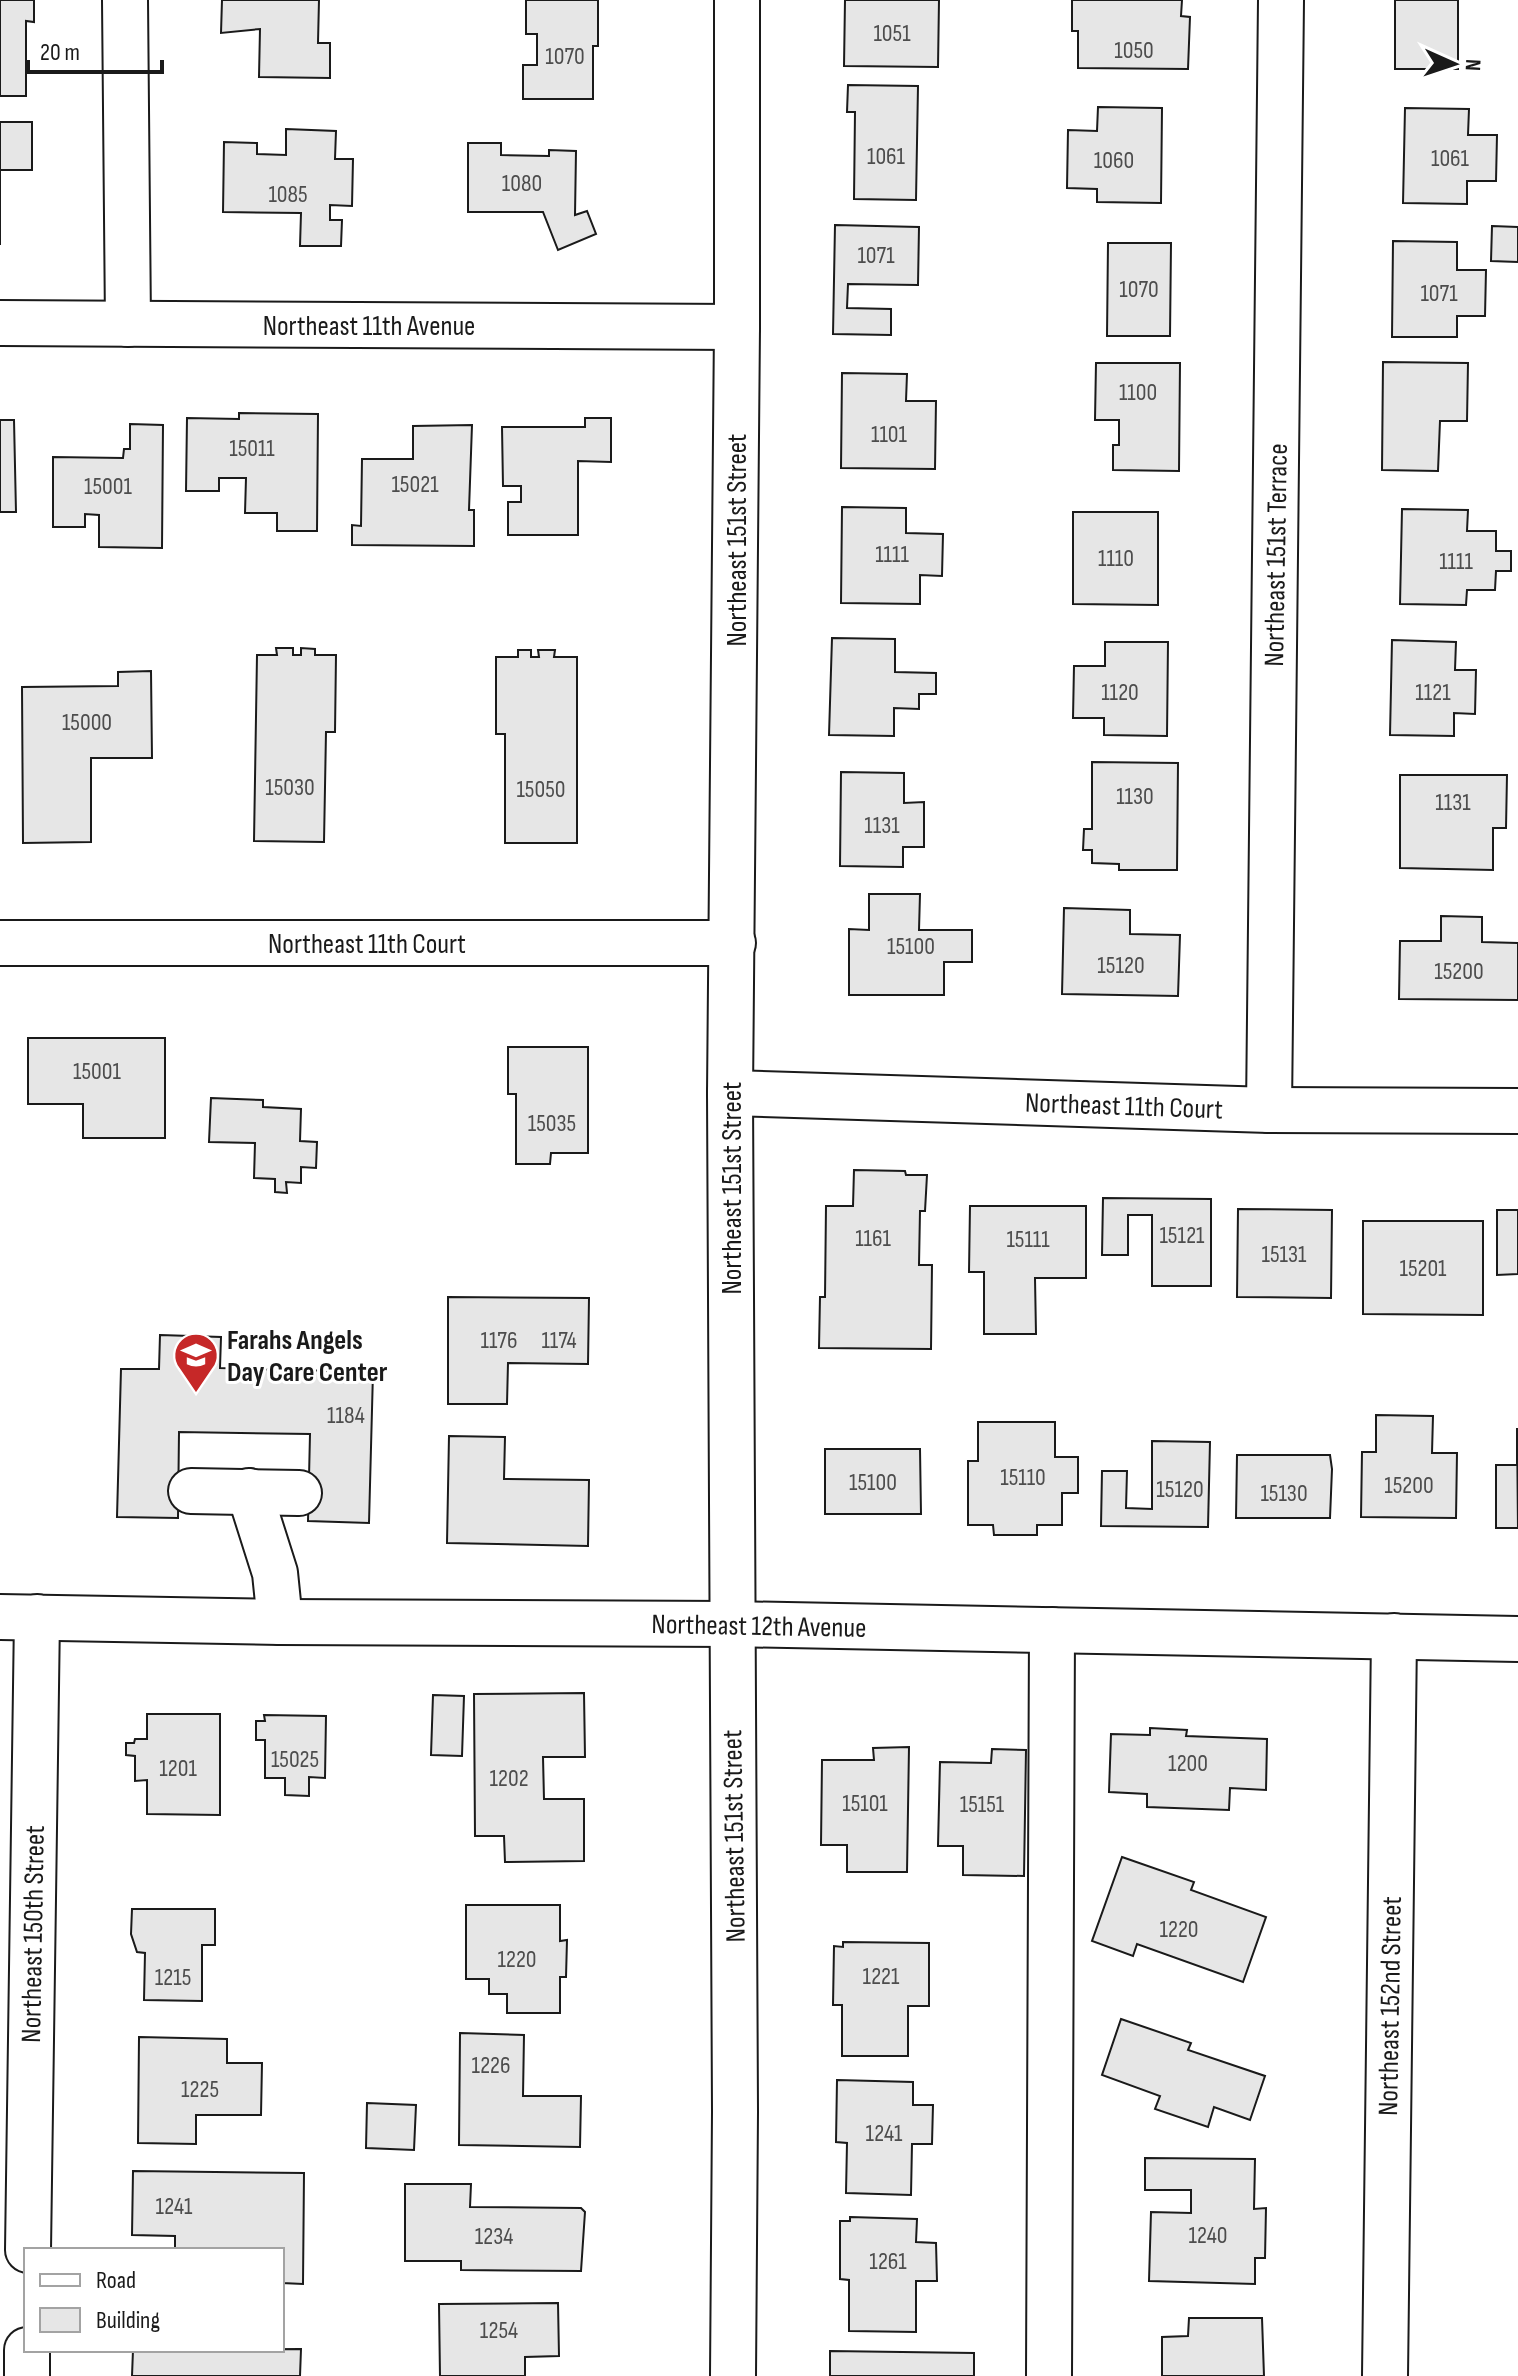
<svg xmlns="http://www.w3.org/2000/svg" width="1518" height="2376" viewBox="0 0 1518 2376" font-family="'Sofia Sans Condensed',sans-serif">
<rect width="100%" height="100%" fill="#fff"/>
<!-- building -->
<g fill="#e6e6e6" stroke="#1a1a1a" stroke-width="2">
<path d="M0 0H34V22L26 21V96H0Z"/>
<path d="M222 0H319L318 43H330V78L259 77 260 29 221 33Z"/>
<path d="M526 0H598V46H593V99H523V65H537V34H526Z"/>
<path d="M845 0H939L938 67 844 66Z"/>
<path d="M1072 0H1182L1181 16 1190 17 1188 69 1078 68V31H1072Z"/>
<rect x="1395" y="0" width="63" height="69"/>
<path d="M848 85 918 86 916 200 854 199 855 112H847Z"/>
<path d="M1098 107 1162 108 1161 203 1097 202V189L1067 188 1068 130 1097 131Z"/>
<path d="M1405 108 1469 109 1468 135H1497L1496 181H1467V204L1403 203Z"/>
<path d="M0 122H32V170H0V245Z"/>
<path d="M286 129 336 131 335 159H353L352 206 330 205V220H342L341 246H300L301 213 223 212 224 142 257 143V154L286 155Z"/>
<path d="M468 143H501V155L549 156V150L576 151 575 215 587 211 596 234 558 250 543 212H468Z"/>
<path d="M835 225 919 227 918 285 848 284 847 308 891 309V335L833 334Z"/>
<path d="M1492 226 1518 227V262L1491 261Z"/>
<path d="M1393 241 1457 242V270H1486L1485 316H1457V337H1392Z"/>
<path d="M1108 243H1171L1170 336H1107Z"/>
<path d="M1383 362 1468 363 1467 421H1440L1438 471 1382 470Z"/>
<path d="M1096 363H1180L1179 471 1113 470V445H1119V420H1095Z"/>
<path d="M842 373 907 374 906 401H936L935 469 841 468Z"/>
<path d="M239 413 318 414 317 531H277V513H245L246 478H219V491H186L187 418 239 419Z"/>
<path d="M585 418H611V462L578 461V535H508V502H521V486H503L502 427H585Z"/>
<path d="M0 420H14L16 512H0Z"/>
<path d="M130 424 163 425 162 548 99 547V515L85 514V527H53V457L123 458 124 449H130Z"/>
<path d="M472 425 469 510H474V546L352 545V525L361 526 362 459H413V426Z"/>
<path d="M842 507 906 508V533L943 534 942 576 920 575V604L841 603Z"/>
<path d="M1402 509 1468 510 1467 531H1496V551H1511V571H1496L1495 590H1467L1466 605 1400 604Z"/>
<path d="M1073 512H1158V605L1073 604Z"/>
<path d="M832 638 895 639V672L936 673V694H919V709L894 708V736L829 735Z"/>
<path d="M1392 640 1456 642 1455 670H1476L1475 714 1454 713V736L1390 735Z"/>
<path d="M1105 642H1168L1167 736 1104 735V718H1073L1074 666H1105Z"/>
<path d="M276 648H293V655H301V648L315 649V655H336L335 732H326L324 842 254 841 257 655H277Z"/>
<path d="M518 650H531V657H539L538 650H555L554 657H577V843H505V734H496V657H518Z"/>
<path d="M151 671 152 758H91V842L23 843 22 687 118 686V672Z"/>
<path d="M1092 762 1178 763 1177 870H1119V864L1092 863V850H1083L1084 829H1092Z"/>
<path d="M841 772 904 773V803L924 802V847H903V867L840 866Z"/>
<path d="M1400 775H1507L1506 828H1493V870L1400 868Z"/>
<path d="M869 894H920L919 930H972V962H944V995H849V929L869 930Z"/>
<path d="M1064 908 1130 910V934L1180 935 1178 996 1062 994Z"/>
<path d="M1441 916 1482 917V942L1518 943V1000L1399 999 1400 941H1441Z"/>
<path d="M28 1038H165V1138H83V1104H28Z"/>
<path d="M508 1047H588V1153H551L550 1164H516V1094H508Z"/>
<path d="M211 1098 263 1100V1107L301 1109 300 1141 317 1142 316 1168 301 1167V1183L286 1182 287 1193 275 1192V1179L254 1178 255 1143 209 1142Z"/>
<path d="M854 1170 905 1171 906 1175H927L925 1211H920L919 1265H932L931 1349 819 1348 820 1297H825L826 1206H853Z"/>
<path d="M1103 1198 1211 1199V1286H1152V1215H1128V1255H1102Z"/>
<path d="M970 1206H1086V1278H1035L1036 1334H984V1272H969Z"/>
<path d="M1238 1209 1332 1210 1331 1298 1237 1297Z"/>
<path d="M1497 1210H1518V1274L1497 1275Z"/>
<path d="M1363 1221H1483V1315L1363 1314Z"/>
<path d="M448 1297 589 1298 588 1364 508 1363 507 1404H448Z"/>
<path d="M160 1335 221 1337 220 1368 373 1372 369 1523 308 1521 310 1434 179 1432 178 1518 117 1517 121 1369H159Z"/>
<path d="M1376 1415 1433 1416 1432 1453H1457L1456 1518 1361 1517 1362 1452H1376Z"/>
<path d="M978 1422H1055V1457H1078V1493H1062V1525H1037V1535H994L993 1525H968V1461H978Z"/>
<path d="M1517 1428 1518 1528H1496V1465H1517Z"/>
<path d="M449 1436 505 1437 504 1479 589 1480 588 1546 447 1543Z"/>
<path d="M1152 1441 1210 1442 1208 1527 1101 1526 1102 1471H1127L1126 1508 1152 1509Z"/>
<path d="M825 1449H920L921 1514H825Z"/>
<path d="M1237 1455H1330L1332 1469 1330 1518H1236Z"/>
<path d="M584 1693 585 1757H543L544 1799H584V1861L505 1862 504 1836H475L474 1694Z"/>
<path d="M433 1695 464 1696 462 1756 431 1755Z"/>
<path d="M147 1714H220V1815L147 1814V1780L135 1781V1756L126 1755V1743H134L135 1739H147Z"/>
<path d="M264 1715 326 1716 325 1778 309 1777V1796L285 1795V1778H265V1740H256V1721H265Z"/>
<path d="M1150 1728 1187 1730 1186 1736 1267 1739 1266 1790 1230 1788 1229 1810 1147 1807V1794L1109 1792 1111 1734 1150 1735Z"/>
<path d="M909 1747 907 1872H847V1845H821L822 1760H874L873 1748Z"/>
<path d="M992 1749 1026 1750 1024 1876 963 1875V1846H938L940 1762 991 1763Z"/>
<path d="M1122 1857 1194 1882 1191 1890 1266 1917 1243 1982 1137 1944 1133 1956 1092 1941Z"/>
<path d="M466 1905H560V1941L567 1940 566 1977H560V2013H507V1994H489V1979H466Z"/>
<path d="M132 1909H215V1945H202V2001L144 2000 145 1953 137 1952 131 1934Z"/>
<path d="M843 1942 929 1943V2006H908V2056H842V2005H833L834 1946 843 1947Z"/>
<path d="M1121 2019 1191 2043 1188 2050 1265 2076 1250 2120 1214 2107 1208 2127 1155 2109 1160 2096 1102 2075Z"/>
<path d="M460 2033 524 2035 523 2096H581L580 2147 459 2145Z"/>
<path d="M139 2037 227 2039V2063H262L261 2115H196V2144L138 2143Z"/>
<path d="M837 2080 913 2082V2105H933L932 2144H912L911 2195 846 2193 847 2143 836 2142Z"/>
<path d="M367 2103 416 2105 414 2150 366 2148Z"/>
<path d="M1145 2158 1255 2159 1254 2209 1266 2208 1265 2258H1255V2284L1149 2281 1151 2212 1191 2213V2190H1145Z"/>
<path d="M133 2171 304 2173 303 2284 282 2283V2250H175V2236L132 2235Z"/>
<path d="M405 2184H471L470 2207 581 2208 585 2212 581 2271 461 2270V2261H405Z"/>
<path d="M850 2217 917 2219 916 2242 936 2243 937 2281H916V2332L849 2331V2280L840 2279V2221H850Z"/>
<path d="M558 2303 559 2356 525 2357V2376H440L439 2304Z"/>
<path d="M1189 2318H1262L1264 2376H1162V2337L1188 2336Z"/>
<path d="M301 2349 300 2376H132L133 2350Z"/>
<path d="M830 2351 974 2353V2376H830Z"/>
</g>
<g fill="none" stroke-linecap="round" stroke-linejoin="round">
<!-- minor casing -->
<g stroke="#1a1a1a" stroke-width="48">
<g id="minor">
<path d="M125 0 128 324"/>
<path d="M0 323 737 327"/>
<path d="M0 943H733"/>
<path d="M730 1093 1269 1110 1518 1111"/>
<path d="M1269 1110 1281 0"/>
<path d="M191 1491 299 1493"/>
<path d="M249 1491 275 1573 280 1622"/>
<path d="M0 1617 280 1622 731 1624 1518 1639"/>
<path d="M28 2250 37 1617"/>
<path d="M27 2376V2350"/>
<path d="M733 2376 735 2112 730 1093 737 327V0"/>
<path d="M1049 2376 1052 1630"/>
<path d="M1385 2376 1394 1636"/>
</g>
</g>
<!-- minor -->
<use href="#minor" stroke="#fff" stroke-width="44"/>
</g>
<!-- icons -->
<defs>
<g id="school-pin" transform="scale(2.3)"><path d="M0 17L-7.5 6A9.5 9.5 0 1 1 7.5 6Z" fill="#c62828" stroke="#fff"/><path d="M0-5L7-2L0 1L-7-2ZM-4 1L0 2.5L4 1V4Q0 6-4 4Z" fill="#fff"/></g>
</defs>
<g fill-rule="evenodd">
<use href="#school-pin" x="196" y="1355"/>
</g>
<g text-anchor="middle" stroke-width="6" stroke-linejoin="round" paint-order="stroke">
<!-- number labels -->
<g font-size="24" fill="#4d4d4d">
<text x="892" y="41">1051</text>
<text x="1134" y="58">1050</text>
<text x="565" y="64">1070</text>
<text x="886" y="164">1061</text>
<text x="1450" y="166">1061</text>
<text x="1114" y="168">1060</text>
<text x="522" y="191">1080</text>
<text x="288" y="202">1085</text>
<text x="876" y="263">1071</text>
<text x="1139" y="297">1070</text>
<text x="1439" y="301">1071</text>
<text x="1138" y="400">1100</text>
<text x="889" y="442">1101</text>
<text x="252" y="456">15011</text>
<text x="415" y="492">15021</text>
<text x="108" y="494">15001</text>
<text x="892" y="562">1111</text>
<text x="1116" y="566">1110</text>
<text x="1456" y="569">1111</text>
<text x="1120" y="700">1120</text>
<text x="1433" y="700">1121</text>
<text x="87" y="730">15000</text>
<text x="290" y="795">15030</text>
<text x="541" y="797">15050</text>
<text x="1135" y="804">1130</text>
<text x="1453" y="810">1131</text>
<text x="882" y="833">1131</text>
<text x="911" y="954">15100</text>
<text x="1121" y="973">15120</text>
<text x="1459" y="979">15200</text>
<text x="97" y="1079">15001</text>
<text x="552" y="1131">15035</text>
<text x="1182" y="1243">15121</text>
<text x="873" y="1246">1161</text>
<text x="1028" y="1247">15111</text>
<text x="1284" y="1262">15131</text>
<text x="1423" y="1276">15201</text>
<text x="499" y="1348">1176</text>
<text x="559" y="1348">1174</text>
<text x="346" y="1423">1184</text>
<text x="1023" y="1485">15110</text>
<text x="873" y="1490">15100</text>
<text x="1409" y="1493">15200</text>
<text x="1180" y="1497">15120</text>
<text x="1284" y="1501">15130</text>
<text x="295" y="1767">15025</text>
<text x="1188" y="1771">1200</text>
<text x="178" y="1776">1201</text>
<text x="509" y="1786">1202</text>
<text x="865" y="1811">15101</text>
<text x="982" y="1812">15151</text>
<text x="1179" y="1937">1220</text>
<text x="517" y="1967">1220</text>
<text x="881" y="1984">1221</text>
<text x="173" y="1985">1215</text>
<text x="491" y="2073">1226</text>
<text x="200" y="2097">1225</text>
<text x="884" y="2141">1241</text>
<text x="174" y="2214">1241</text>
<text x="1208" y="2243">1240</text>
<text x="494" y="2244">1234</text>
<text x="888" y="2269">1261</text>
<text x="499" y="2338">1254</text>
</g>
<!-- street labels -->
<g font-size="28" fill="#1a1a1a" stroke="#fff">
<text x="369" y="335">Northeast 11th Avenue</text>
<text transform="translate(736 540) rotate(-90)" y="10">Northeast 151st Street</text>
<text transform="translate(1275 555) rotate(-89)" y="10">Northeast 151st Terrace</text>
<text x="367" y="953">Northeast 11th Court</text>
<text transform="translate(1124 1105) rotate(2)" y="10">Northeast 11th Court</text>
<text transform="translate(731 1188) rotate(-90)" y="10">Northeast 151st Street</text>
<text transform="translate(759 1625) rotate(1)" y="10">Northeast 12th Avenue</text>
<text transform="translate(733 1836) rotate(-91)" y="10">Northeast 151st Street</text>
<text transform="translate(32 1934) rotate(-89)" y="10">Northeast 150th Street</text>
<text transform="translate(1389 2006) rotate(-89)" y="10">Northeast 152nd Street</text>
</g>
<!-- poi labels -->
<g font-size="28" font-weight="bold" fill="#1a1a1a" stroke="#fff" text-anchor="start">
<text x="227" y="1349">Farahs Angels<tspan x="227" dy="32">Day Care Center</tspan></text>
</g>
</g>
<!-- legend -->
<rect x="24" y="2248" width="260" height="104" fill="#ffffff" stroke="#a3a3a3" stroke-width="2"/>
<rect x="40" y="2274" width="40" height="12" fill="#ffffff" stroke="#a3a3a3" stroke-width="2"/>
<text x="96" y="2288" font-size="24" fill="#1a1a1a">Road</text>
<rect x="40" y="2308" width="40" height="24" fill="#e6e6e6" stroke="#a3a3a3" stroke-width="2"/>
<text x="96" y="2328" font-size="24" fill="#1a1a1a">Building</text>
<!-- north arrow -->
<g transform="translate(1454 64) rotate(93)" stroke="#ffffff" stroke-width="6" paint-order="stroke">
<path d="M0-6L14 30L0 20L-14 30Z" fill="#1a1a1a"/>
<text y="-12" font-size="22" font-weight="bold" text-anchor="middle" fill="#1a1a1a">N</text>
</g>
<!-- scale -->
<path d="M28 60v12h134v-12" fill="none" stroke="#1a1a1a" stroke-width="4"/>
<text x="40" y="60" font-size="24" fill="#1a1a1a" stroke="#ffffff" stroke-width="6" paint-order="stroke">20 m</text>
</svg>
